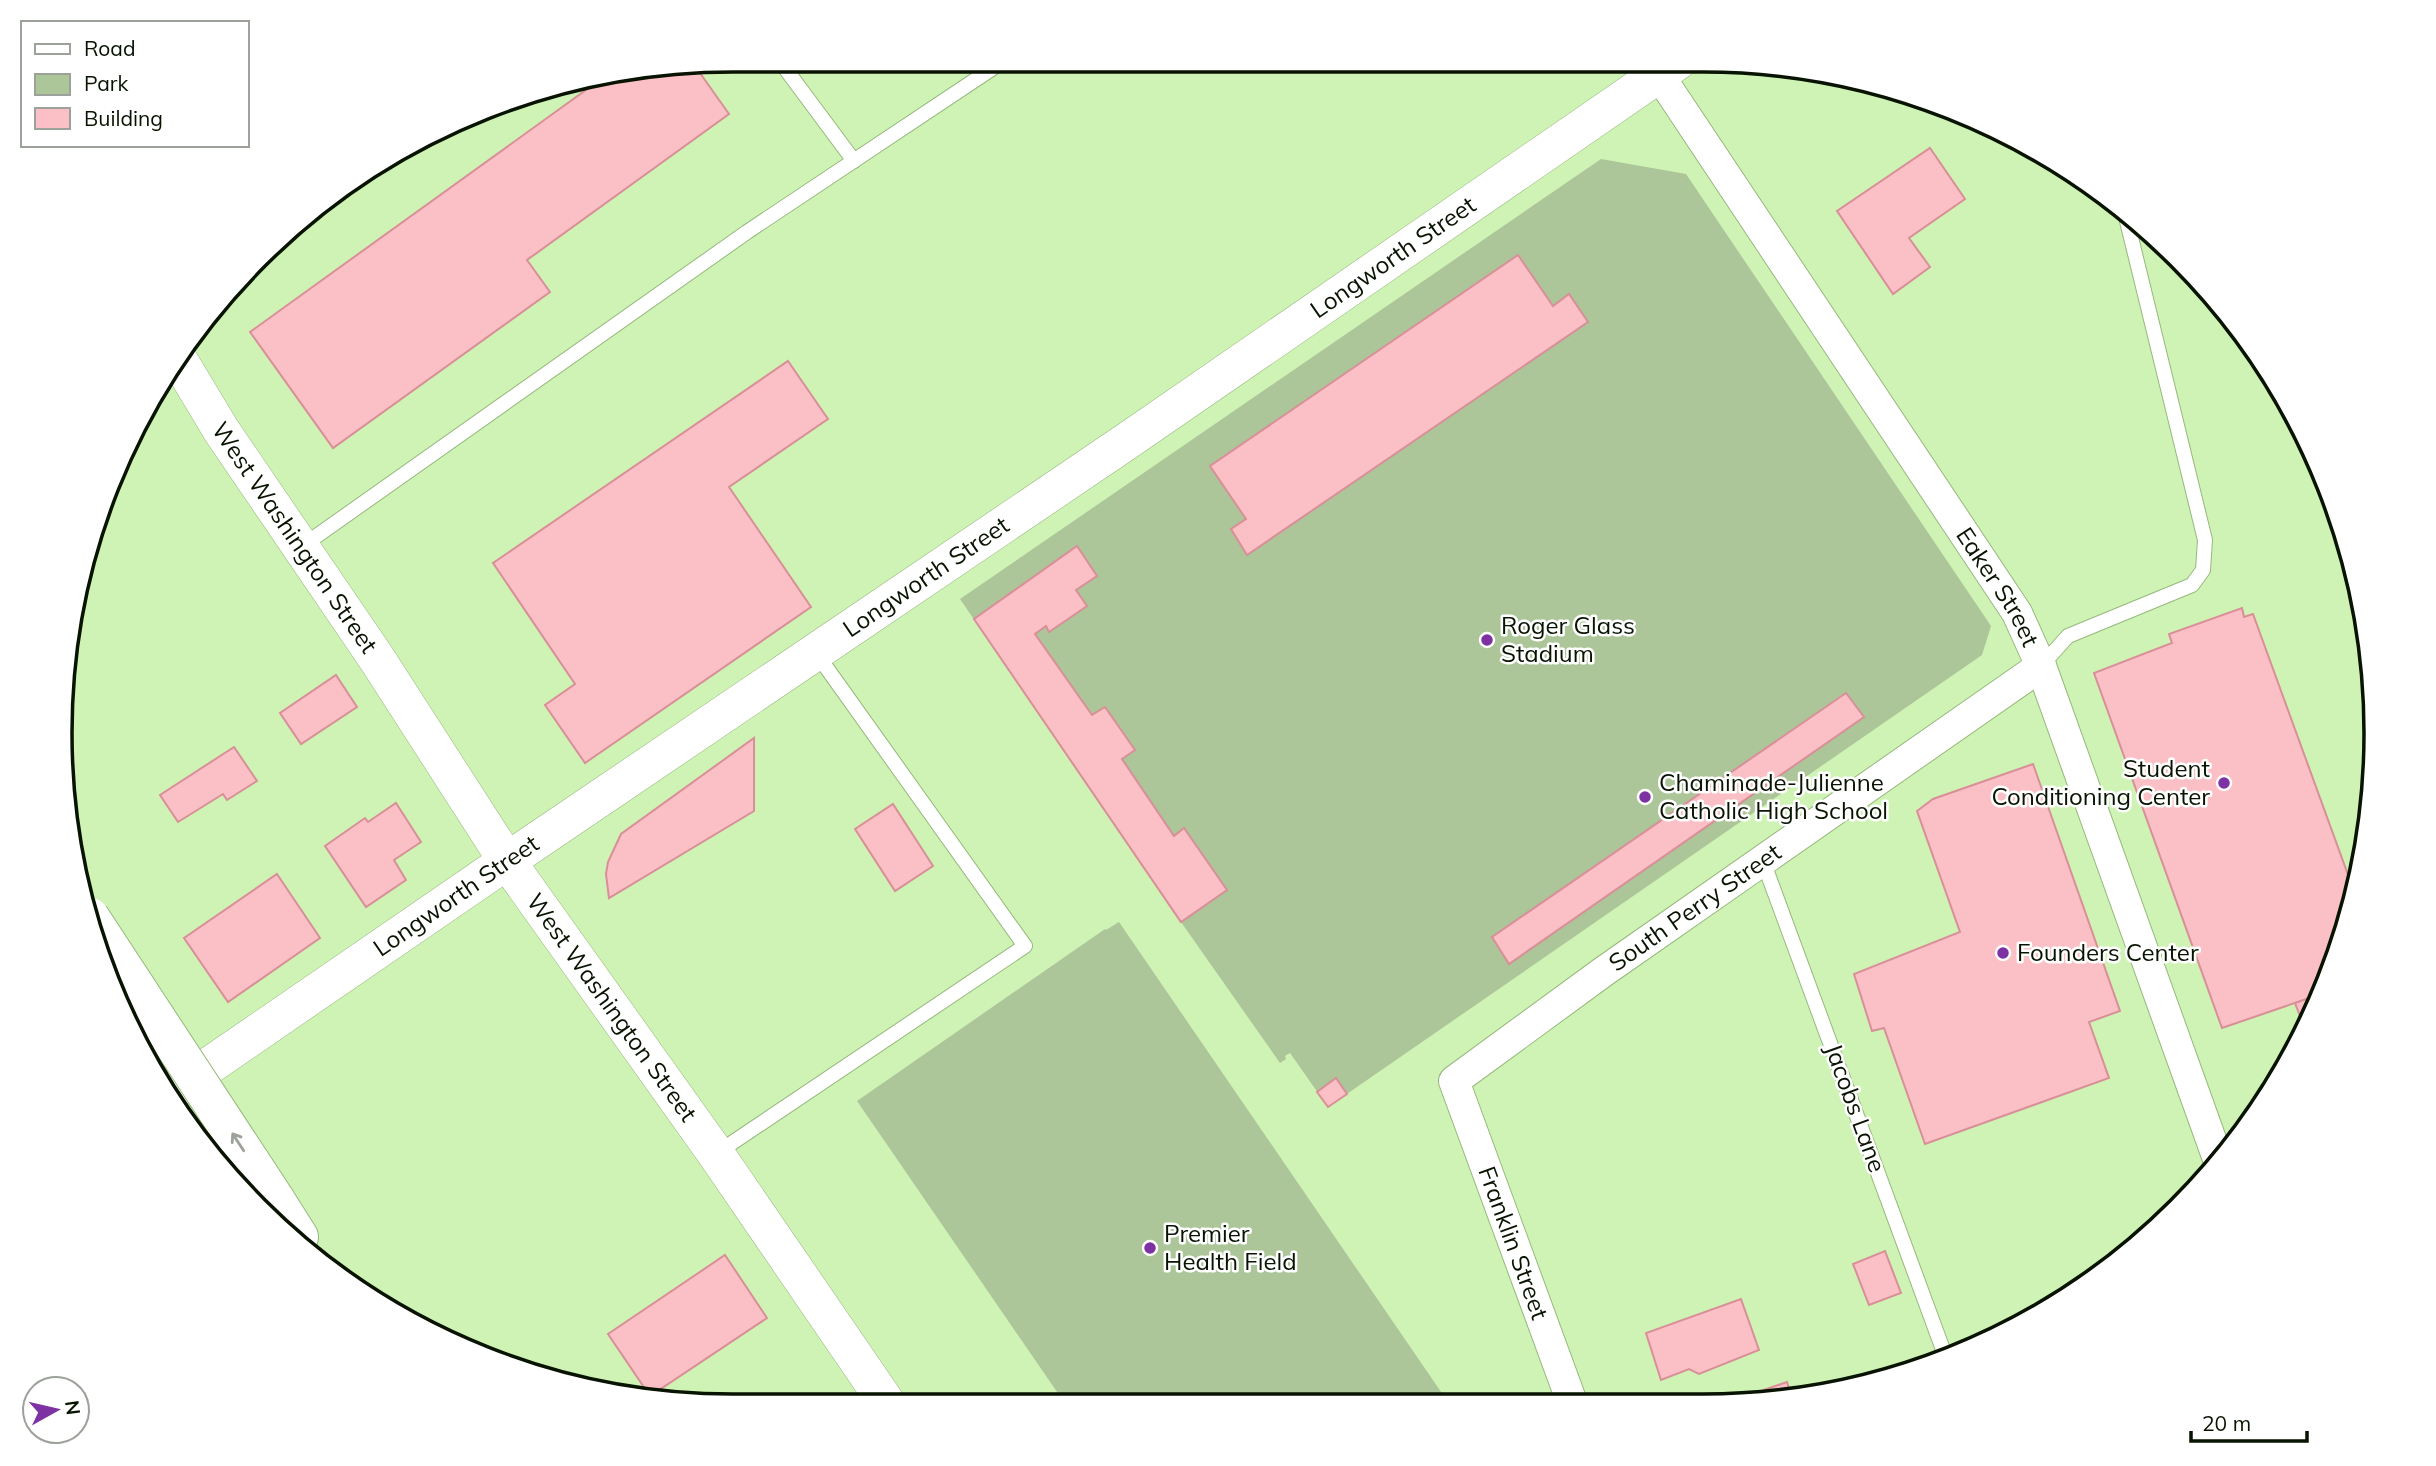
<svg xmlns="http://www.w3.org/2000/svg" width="2436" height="1466" viewBox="0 0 2436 1466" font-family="Mulish,sans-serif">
<rect width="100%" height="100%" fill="#cff3b4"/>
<!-- green -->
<g fill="#acc599">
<path d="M1601 159 1686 174 1991 626 1982 655 1328 1107 1290 1053 1285 1056 1286 1059 1280 1063 1181 922 960 599Z"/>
<path d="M1119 922 1450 1405H1066L857 1101 1105 929 1106 930Z"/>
</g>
<!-- building -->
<g fill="#fbc0c6" stroke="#d98f97" stroke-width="2">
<path d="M695 66 729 114 527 260 550 292 333 448 250 332 597 82Z"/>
<path d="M1930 148 1965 199 1909 238 1930 267 1893 294 1837 211Z"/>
<path d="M1518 255 1553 306 1569 294 1588 322 1247 555 1231 529 1246 519 1210 466Z"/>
<path d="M788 361 828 419 729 487 811 607 585 763 545 705 575 684 493 563Z"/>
<path d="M1077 546 1097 576 1076 590 1087 606 1049 632 1046 626 1035 634 1092 715 1105 707 1135 750 1122 759 1174 836 1184 828 1227 890 1181 922 974 619Z"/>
<path d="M2242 608 2244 617 2253 614 2355 894 2324 993 2222 1028 2094 673 2172 643 2169 634Z"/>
<path d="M336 675 357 707 301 744 280 713Z"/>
<path d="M1846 693 1864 717 1509 964 1492 937Z"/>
<path d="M754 738V811L609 898 606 874 608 862 621 834Z"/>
<path d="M234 747 257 781 227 800 223 794 178 822 160 795Z"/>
<path d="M2033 764 2120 1011 2089 1022 2109 1078 1925 1144 1884 1028 1872 1031 1854 974 1960 932 1917 811 1933 799Z"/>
<path d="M396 803 421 842 394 860 406 880 366 907 325 846 365 818 368 822Z"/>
<path d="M893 804 933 866 895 891 855 829Z"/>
<path d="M277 874 320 938 228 1002 184 938Z"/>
<path d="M2324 993 2305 1029 2295 1003Z"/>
<path d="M1336 1078 1347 1094 1328 1107 1317 1092Z"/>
<path d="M1885 1251 1901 1293 1869 1305 1853 1264Z"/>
<path d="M725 1255 767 1318 650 1396 608 1334Z"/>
<path d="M1741 1299 1759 1350 1699 1374 1689 1369 1661 1380 1646 1333Z"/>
<path d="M1866 1381 1868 1385 1845 1389Z"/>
<path d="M1787 1382 1792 1398 1747 1405H1731L1729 1402Z"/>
</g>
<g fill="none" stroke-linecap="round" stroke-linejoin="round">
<!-- service casing -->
<g stroke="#97b87d" stroke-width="16">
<g id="service">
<path d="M779 60 854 161"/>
<path d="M301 547 747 232 1005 60"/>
<path d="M2041 666 2068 636 2192 585 2203 570 2205 540 2125 213"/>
<path d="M1763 861 1945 1355"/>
<path d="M717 1153 1025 946 816 653"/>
</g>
</g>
<!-- minor casing -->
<g stroke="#97b87d" stroke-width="32">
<g id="minor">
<path id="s1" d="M1659 75 2017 613 2041 666 2218 1159"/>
<path id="s2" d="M1573 1405 1454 1081 1603 972 2041 666"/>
</g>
</g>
<!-- tertiary casing -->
<g stroke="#97b87d" stroke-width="38">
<g id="tertiary">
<path id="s3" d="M179 360 221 430 377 659 507 861 716 1154 888 1405"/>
<path id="s4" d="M171 1092 507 861 1130 439 1678 61"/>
</g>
</g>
<!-- motorway casing -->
<g stroke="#97b87d" stroke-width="40">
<path id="motorway" d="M275 1199 299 1237"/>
</g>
<!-- service -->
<use href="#service" stroke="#fff" stroke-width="14"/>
<!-- minor -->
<use href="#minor" stroke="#fff" stroke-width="30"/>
<!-- tertiary -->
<use href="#tertiary" stroke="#fff" stroke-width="37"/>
<!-- motorway -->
<use href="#motorway" stroke="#fff" stroke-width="38"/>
<!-- motorway-bridge casing -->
<g stroke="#97b87d" stroke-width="40" stroke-linecap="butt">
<path id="motorway-bridge" d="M90 917 275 1199"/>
</g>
<!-- motorway-bridge -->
<use href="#motorway-bridge" stroke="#fff" stroke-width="38"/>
</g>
<!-- one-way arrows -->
<defs><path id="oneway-shaft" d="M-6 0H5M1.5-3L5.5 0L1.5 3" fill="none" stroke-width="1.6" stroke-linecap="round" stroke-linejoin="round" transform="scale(1.75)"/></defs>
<use stroke="#9ca199" href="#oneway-shaft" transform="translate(238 1142) rotate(-123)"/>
<!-- markers -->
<g fill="#7d31a3" stroke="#fff" stroke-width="2.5">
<circle cx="1487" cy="640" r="7"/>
<circle cx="2224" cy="783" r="7"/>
<circle cx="1645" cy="797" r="7"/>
<circle cx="2003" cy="953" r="7"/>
<circle cx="1150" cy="1248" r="7"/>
</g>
<g text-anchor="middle" stroke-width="5" stroke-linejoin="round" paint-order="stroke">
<!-- street labels -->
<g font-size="24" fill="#081301" stroke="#fff">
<text dy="8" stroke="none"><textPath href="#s4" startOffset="1480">Longworth Street</textPath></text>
<text dy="8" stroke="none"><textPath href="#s3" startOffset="212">West Washington Street</textPath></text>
<text dy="8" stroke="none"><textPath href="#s4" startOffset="914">Longworth Street</textPath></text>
<text dy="8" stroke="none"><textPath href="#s1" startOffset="614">Eaker Street</textPath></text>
<text dy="8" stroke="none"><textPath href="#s4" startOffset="346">Longworth Street</textPath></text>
<text dy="8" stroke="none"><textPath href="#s2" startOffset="642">South Perry Street</textPath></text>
<text dy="8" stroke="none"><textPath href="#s3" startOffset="779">West Washington Street</textPath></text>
<text transform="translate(1855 1108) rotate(70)" y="8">Jacobs Lane</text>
<text transform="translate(1513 1243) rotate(70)" y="8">Franklin Street</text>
</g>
<!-- poi labels -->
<g font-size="24" fill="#081301" stroke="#fff" text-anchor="start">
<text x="1501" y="634">Roger Glass<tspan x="1501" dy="28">Stadium</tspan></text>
<text x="2210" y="777" text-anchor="end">Student<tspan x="2210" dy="28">Conditioning Center</tspan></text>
<text x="1659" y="791">Chaminade-Julienne<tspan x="1659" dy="28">Catholic High School</tspan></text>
<text x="2017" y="961">Founders Center</text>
<text x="1164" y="1242">Premier<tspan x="1164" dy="28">Health Field</tspan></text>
</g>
</g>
<!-- crop -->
<path d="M0 0H2436V1466H0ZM733 72H1703A661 661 0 0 1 2364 733V733A661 661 0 0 1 1703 1394H733A661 661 0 0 1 72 733V733A661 661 0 0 1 733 72Z" fill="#fff" fill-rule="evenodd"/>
<path fill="none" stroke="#081301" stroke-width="3.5" d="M733 72H1703A661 661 0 0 1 2364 733V733A661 661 0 0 1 1703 1394H733A661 661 0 0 1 72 733V733A661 661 0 0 1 733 72Z"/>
<!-- legend -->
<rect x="21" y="21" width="228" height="126" fill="#ffffff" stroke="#9ca199" stroke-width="2"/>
<rect x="35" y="44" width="35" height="10" fill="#ffffff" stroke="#9ca199" stroke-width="2"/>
<text x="84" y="56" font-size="21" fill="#081301">Road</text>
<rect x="35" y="74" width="35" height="21" fill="#acc599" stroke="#9ca199" stroke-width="2"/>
<text x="84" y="91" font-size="21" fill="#081301">Park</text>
<rect x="35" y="108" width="35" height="21" fill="#fbc0c6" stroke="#9ca199" stroke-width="2"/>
<text x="84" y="126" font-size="21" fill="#081301">Building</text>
<!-- north arrow -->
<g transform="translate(56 1410) rotate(82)"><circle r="33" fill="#ffffff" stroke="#9ca199" stroke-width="2"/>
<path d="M0-5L12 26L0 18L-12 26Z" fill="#7d31a3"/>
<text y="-10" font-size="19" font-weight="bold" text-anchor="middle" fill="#081301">N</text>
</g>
<!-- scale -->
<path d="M2191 1431v10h116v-10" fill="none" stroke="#081301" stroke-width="3.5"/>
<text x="2202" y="1431" font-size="21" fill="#081301" stroke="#ffffff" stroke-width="5" paint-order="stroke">20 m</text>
</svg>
